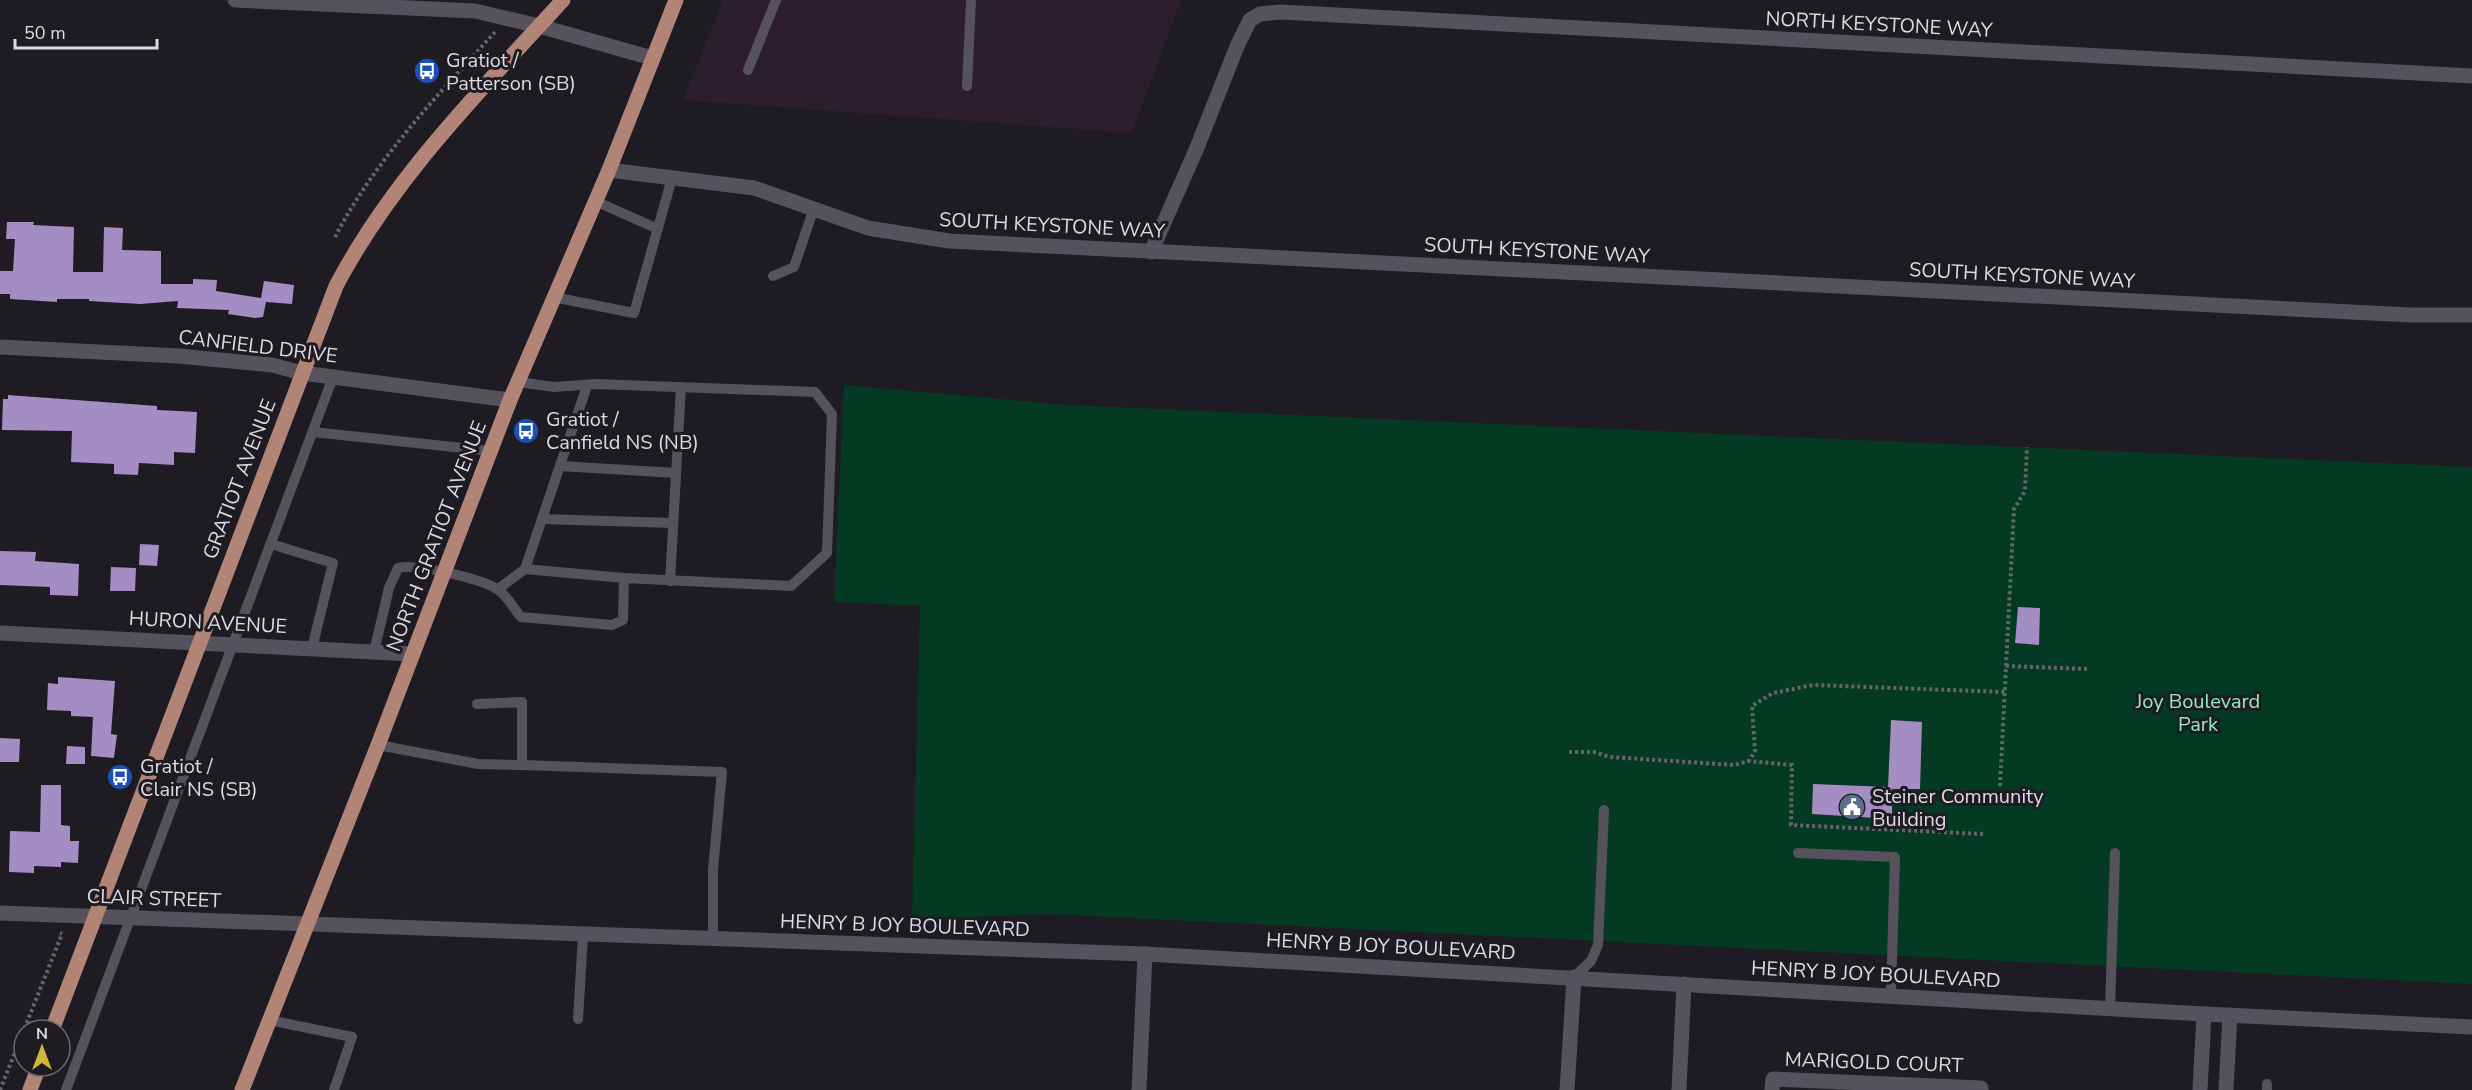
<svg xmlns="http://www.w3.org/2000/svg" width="2472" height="1090" viewBox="0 0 2472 1090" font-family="'Nunito Sans',sans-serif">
<rect width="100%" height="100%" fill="#1e1b23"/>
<!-- industrial -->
<path fill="#2c1e2a" d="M723 0H1181L1132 133 683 100Z"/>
<!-- green -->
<path fill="#043a23" d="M844 385 1067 405 2472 467V984L1049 914 912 919 920 606 834 602Z"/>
<!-- building -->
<g fill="#a48dc2">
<path d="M7 222H34L33 225 74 227 73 272H103L104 227 123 228 122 250 161 251V284H193V279L217 280 216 291 261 298 264 281 294 285 292 304 266 302 263 317 255 318 228 314 229 310 177 308 178 301 140 304 89 301V299H57V302L10 299V294H0V271H13L15 239H6Z"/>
<path d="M8 395 157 406V410L197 412 195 453 174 452V465L139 463 138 475 114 474V464L71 462 72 431 2 430 3 399H8Z"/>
<path d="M140 544 159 545 157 566 139 565Z"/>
<path d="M0 551 36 552 35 561 79 564 78 596 50 595V587L0 585Z"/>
<path d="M111 567 136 568 135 591H110Z"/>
<path d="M2018 607 2040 608 2039 645 2015 643Z"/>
<path d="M58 677 115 681 111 734 117 735 114 758 91 756 93 717 71 716V711L47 710 48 683 58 684Z"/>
<path d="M1891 720 1922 722 1920 789H1892V819L1812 814 1813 784 1888 787Z"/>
<path d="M0 738 20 739 19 762H0Z"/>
<path d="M67 746 85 747V764H66Z"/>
<path d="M41 785H61V825L70 826V841H79L78 863 61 862V867L34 866V873L9 872 10 831 40 832Z"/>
</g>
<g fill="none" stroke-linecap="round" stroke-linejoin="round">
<!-- path -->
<g stroke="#66636a" stroke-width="4" stroke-dasharray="3 3" stroke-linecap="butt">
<path d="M335 237C375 160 437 96 495 32"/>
<path d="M2006 666 2089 669"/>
<path d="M1569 752H1594L1610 757 1734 765 1749 761"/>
<path d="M2000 786 2014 509 2025 491 2027 447"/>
<path d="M1983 834 1791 825 1792 765 1749 761 1755 751 1752 706 1773 693 1813 685 2005 692"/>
<path d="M0 1090 62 934 60 933"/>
</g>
<!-- lane -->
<g stroke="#56525c" stroke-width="10">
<path d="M748 70 776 0"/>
<path d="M967 86 971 0"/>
<path d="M595 201 658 229"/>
<path d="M773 276 794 267 814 208"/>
<path d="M553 297 634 313 672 178"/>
<path d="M518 382 554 387 596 384 815 392 832 414 827 553 791 586 624 578 525 569"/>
<path d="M313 432 491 451"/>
<path d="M560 466 676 473"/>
<path d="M542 519 673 523"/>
<path d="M271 544 333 563 312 648"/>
<path d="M670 581 681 387"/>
<path d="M498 589 525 569 587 386"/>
<path d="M374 652 389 588 398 568C415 563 482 579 497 589 506 594 514 609 521 617L612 625 623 620 624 578"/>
<path d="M378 745 478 764 522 765V702L477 704"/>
<path d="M522 765 722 772 713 870V940"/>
<path d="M1798 853 1895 857 1891 996"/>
<path d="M1574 977 1591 961 1598 945 1604 810"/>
<path d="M2110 1009 2115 853"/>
<path d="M578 1019 583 935"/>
<path d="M269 1020 352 1037 334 1090"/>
<path d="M66 1090 333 377"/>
<path d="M2267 1090V1084"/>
</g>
<!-- street -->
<g stroke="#56525c" stroke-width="15">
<path d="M235 0 475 11 539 26 652 58"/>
<path d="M609 170 754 188 868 228 949 241 2411 315H2472"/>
<path d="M1151 252 1196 150 1238 44 1250 20 1260 14 1281 12 2472 76"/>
<path d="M0 347 179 356 272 365 302 373 510 400"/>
<path d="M0 633 413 654"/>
<path d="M0 913 1145 954 2204 1014 2472 1027"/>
<path d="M1139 1090 1145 954"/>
<path d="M1567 1090 1574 977"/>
<path d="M1679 1090 1684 984"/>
<path d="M1772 1090 1773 1079 1981 1088V1090"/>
<path d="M2200 1090 2204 1014"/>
<path d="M2226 1090 2230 1015"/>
</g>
<!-- primary -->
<g stroke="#b28478" stroke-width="15">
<path d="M52 1030 336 286C393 178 481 90 563 0"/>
<path d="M30 1090 39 1066"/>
<path d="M242 1090 378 745 510 400 609 170 676 0"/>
</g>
</g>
<!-- icons -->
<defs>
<g id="bus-disc" transform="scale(1.35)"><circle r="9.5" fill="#1a4fb4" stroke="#1e1b23"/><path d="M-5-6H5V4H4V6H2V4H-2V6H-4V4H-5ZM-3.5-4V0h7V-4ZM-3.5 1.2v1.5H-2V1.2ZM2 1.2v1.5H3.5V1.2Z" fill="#fff"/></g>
<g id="civic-disc" transform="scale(1.35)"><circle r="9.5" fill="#5c6f8a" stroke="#1e1b23"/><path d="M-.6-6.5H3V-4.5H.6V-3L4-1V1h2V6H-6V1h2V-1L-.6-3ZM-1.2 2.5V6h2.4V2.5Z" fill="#fff"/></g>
</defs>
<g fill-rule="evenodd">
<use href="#bus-disc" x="427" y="71"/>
<use href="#bus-disc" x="526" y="431"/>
<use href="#bus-disc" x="120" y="777"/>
<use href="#civic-disc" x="1852" y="807"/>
</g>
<g text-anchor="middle" stroke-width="6" stroke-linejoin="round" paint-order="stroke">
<!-- street labels -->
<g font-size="20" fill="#dddbe1" stroke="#1e1b23">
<text transform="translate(1879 24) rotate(3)" y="7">NORTH KEYSTONE WAY</text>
<text transform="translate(1052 225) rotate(3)" y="7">SOUTH KEYSTONE WAY</text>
<text transform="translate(1537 250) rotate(3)" y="7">SOUTH KEYSTONE WAY</text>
<text transform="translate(2022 275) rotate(3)" y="7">SOUTH KEYSTONE WAY</text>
<text transform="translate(258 346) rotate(7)" y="7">CANFIELD DRIVE</text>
<text transform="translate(239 479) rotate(-69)" y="7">GRATIOT AVENUE</text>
<text transform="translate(436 536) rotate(-69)" y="7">NORTH GRATIOT AVENUE</text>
<text transform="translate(208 622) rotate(3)" y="7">HURON AVENUE</text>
<text transform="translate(154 898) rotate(2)" y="7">CLAIR STREET</text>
<text transform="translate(905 925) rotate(2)" y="7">HENRY B JOY BOULEVARD</text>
<text transform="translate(1391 946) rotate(3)" y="7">HENRY B JOY BOULEVARD</text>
<text transform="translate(1876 974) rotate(3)" y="7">HENRY B JOY BOULEVARD</text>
<text transform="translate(1874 1062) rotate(2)" y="7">MARIGOLD COURT</text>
</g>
<!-- poi labels -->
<g font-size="20" fill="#dddbe1" stroke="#1e1b23" text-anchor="start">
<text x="446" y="67">Gratiot /<tspan x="446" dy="23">Patterson (SB)</tspan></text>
<text x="546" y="426">Gratiot /<tspan x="546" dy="23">Canfield NS (NB)</tspan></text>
<text x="140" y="773">Gratiot /<tspan x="140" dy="23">Clair NS (SB)</tspan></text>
<text x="1872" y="803">Steiner Community<tspan x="1872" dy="23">Building</tspan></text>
</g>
<!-- park labels -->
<g font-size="20" fill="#93eab9" stroke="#1e1b23">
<text x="2198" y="708">Joy Boulevard<tspan x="2198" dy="23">Park</tspan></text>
</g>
</g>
<!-- north arrow -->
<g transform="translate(42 1048)"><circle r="28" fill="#1e1b23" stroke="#6a686f" stroke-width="1.5"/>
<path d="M0-4.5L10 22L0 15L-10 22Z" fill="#cbba39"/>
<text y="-9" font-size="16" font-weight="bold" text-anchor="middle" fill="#dddbe1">N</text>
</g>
<!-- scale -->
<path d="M15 39v9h142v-9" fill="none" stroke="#dddbe1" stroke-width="3"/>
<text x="24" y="39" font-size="18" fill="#dddbe1" stroke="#1e1b23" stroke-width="4.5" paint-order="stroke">50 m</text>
</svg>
